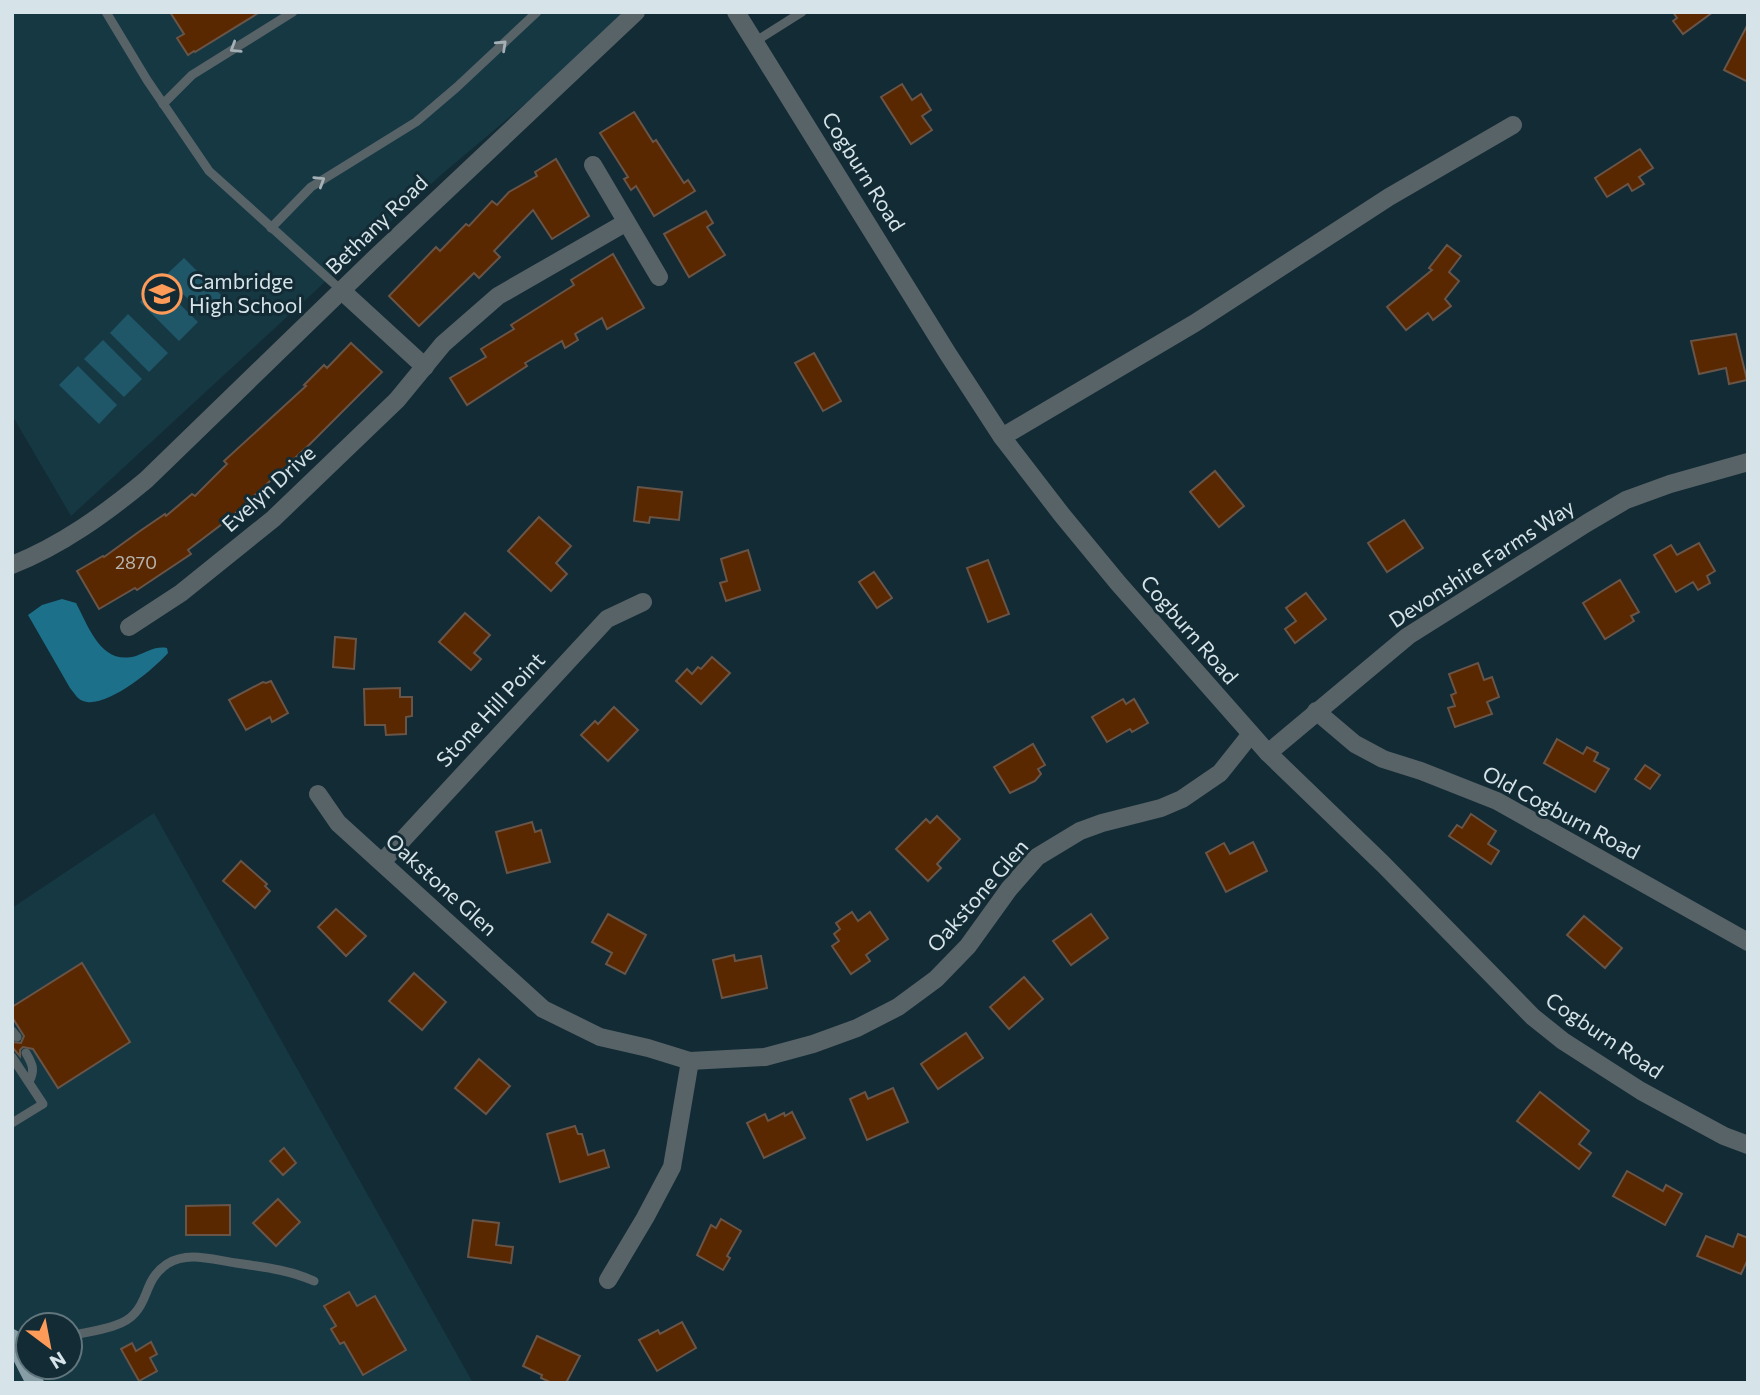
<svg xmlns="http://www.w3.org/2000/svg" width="1760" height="1395" viewBox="0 0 1760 1395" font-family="Commissioner,sans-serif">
<rect width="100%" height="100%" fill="#132b34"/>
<!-- built -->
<g fill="#163842" fill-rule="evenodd">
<path d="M12 12H634L442 174 71 516 12 415Z"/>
<path d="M154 813 473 1383H12V908ZM28 1325H70V1367H28Z"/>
</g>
<!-- green -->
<g fill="#1f5769">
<path d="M184 258 223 297 205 316 165 276Z"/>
<path d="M158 283 198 322 179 341 140 302Z"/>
<path d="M128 314 168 353 149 372 110 333Z"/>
<path d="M103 340 142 379 124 397 84 359Z"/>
<path d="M78 366 117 405 99 424 59 385Z"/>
</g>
<!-- water -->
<path fill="#1d708a" d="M62 599 76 603C89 627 101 666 136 656 147 652 155 646 167 648L168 653C153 670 110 705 87 702 78 701 75 694 70 688L28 615 42 605Z"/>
<!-- building -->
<g fill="#592801" stroke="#695448" stroke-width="2">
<path d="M170 12H260L195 52 194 51 188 55 177 38 184 34Z"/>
<path d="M1673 12H1713L1683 34 1673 21 1677 18Z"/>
<path d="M1748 24V82L1724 70Z"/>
<path d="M902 84 912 100 921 94 931 110 922 116 932 130 911 144 881 97Z"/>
<path d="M634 112 653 142 656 140 684 183 688 180 695 191 654 216 636 186 631 190 624 179 628 177 600 133Z"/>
<path d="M1640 149 1653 168 1639 177 1644 184 1632 191 1628 184 1607 197 1595 178Z"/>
<path d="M556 159 589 216 552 239 533 210 494 251 500 257 479 278 474 273 419 326 389 296 436 247 440 251 466 224 469 226 492 201 497 205 509 192 537 176 535 172Z"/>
<path d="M706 211 713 223 707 227 725 255 689 277 664 234Z"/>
<path d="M1447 245 1461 256 1449 272 1459 281 1445 299 1451 306 1433 320 1428 313 1406 330 1387 307 1432 270 1429 268Z"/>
<path d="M613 254 644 308 607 329 602 318 575 334 578 340 565 348 562 341 525 363 527 366 467 405 450 378 486 357 481 349 514 329 511 325 574 285 571 280Z"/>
<path d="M1736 334 1747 380 1729 384 1726 368 1699 374 1691 341Z"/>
<path d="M351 343 382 372 310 444 230 518 188 550 191 554 137 590 135 588 99 609 77 571 103 556 104 557 140 531 165 514 166 516 192 494 195 496 227 464 224 461 306 386 304 385 324 365 327 368Z"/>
<path d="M814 353 841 401 823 411 795 363Z"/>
<path d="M1215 471 1244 506 1219 527 1190 492Z"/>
<path d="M638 487 682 492 679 520 650 517 649 523 634 521Z"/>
<path d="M539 517 571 546 556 563 567 574 551 591 508 551Z"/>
<path d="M1404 520 1423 548 1387 572 1368 543Z"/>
<path d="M1699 543 1715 571 1707 576 1710 583 1698 590 1693 582 1676 592 1654 555 1671 545 1677 555Z"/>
<path d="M748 550 760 590 726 601 720 583 727 581 721 559Z"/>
<path d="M988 560 1009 614 988 622 967 568Z"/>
<path d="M874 572 892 598 877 608 859 582Z"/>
<path d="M1620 580 1639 612 1631 616 1634 621 1605 639 1583 603Z"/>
<path d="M1306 593 1326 619 1295 643 1285 629 1296 621 1286 608Z"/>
<path d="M465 613 490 635 474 653 481 659 471 670 439 642Z"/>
<path d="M335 637 356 639 354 669 333 667Z"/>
<path d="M712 657 730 673 701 704 676 681 687 669 692 674 698 667 701 669Z"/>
<path d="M1478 663 1484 680 1492 677 1499 697 1487 702 1492 714 1455 727 1448 708 1455 706 1451 695 1456 693 1449 674Z"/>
<path d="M271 681 288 713 272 722 270 717 246 730 229 700 263 682 266 683Z"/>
<path d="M400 688V697H412V716L406 717V734L386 735 385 725H365L364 689Z"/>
<path d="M1123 699 1126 704 1134 699 1148 723 1132 732 1130 729 1107 742 1092 717Z"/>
<path d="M614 707 638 730 608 761 581 735 595 721 598 724Z"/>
<path d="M1557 739 1583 754 1587 747 1598 753 1594 761 1609 769 1595 792 1544 763Z"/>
<path d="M1033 744 1045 765 1038 769 1041 774 1035 781 1010 793 994 767Z"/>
<path d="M1645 765 1660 775 1650 789 1635 779Z"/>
<path d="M1471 814 1496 831 1488 844 1499 851 1491 864 1449 836 1457 825 1462 828Z"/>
<path d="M937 816 960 839 937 864 941 868 928 881 896 849 926 819 930 823Z"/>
<path d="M532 822 535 832 541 830 550 862 507 873 496 832Z"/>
<path d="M1253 842 1267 871 1226 892 1206 853 1224 843 1230 854Z"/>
<path d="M241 861 267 884 265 886 270 891 255 908 223 881Z"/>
<path d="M336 909 366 936 346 956 318 927Z"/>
<path d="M852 912 858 921 870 912 888 939 866 955 870 961 851 974 832 946 839 941 834 934 840 929 836 923Z"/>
<path d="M608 914 646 935 625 974 606 964 612 953 592 942Z"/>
<path d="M1091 914 1108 938 1071 965 1053 941Z"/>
<path d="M1584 916 1622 948 1605 968 1567 935Z"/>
<path d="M734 955 735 961 761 956 767 988 722 998 713 960Z"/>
<path d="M82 963 130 1042 58 1088 33 1049 23 1047 20 1050V1056L12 1047V1042L21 1043 24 1036 12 1017V1007Z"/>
<path d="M414 973 446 1002 422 1030 389 1001Z"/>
<path d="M1024 977 1043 999 1009 1029 990 1007Z"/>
<path d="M966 1033 983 1058 938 1089 921 1064Z"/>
<path d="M479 1059 510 1086 486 1114 455 1088Z"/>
<path d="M893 1088 908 1122 867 1140 850 1099 865 1092 868 1099Z"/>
<path d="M1540 1092 1589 1131 1579 1144 1591 1153 1579 1169 1517 1121Z"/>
<path d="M792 1112 805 1138 764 1158 747 1123 765 1114 768 1121 784 1113 785 1116Z"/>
<path d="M575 1126 578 1134H582L588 1155 604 1150 609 1167 560 1182 547 1134Z"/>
<path d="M284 1148 296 1163 283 1175 270 1161Z"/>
<path d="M1627 1171 1663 1191 1666 1185 1682 1194 1665 1225 1613 1196Z"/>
<path d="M278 1199 300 1222 276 1246 253 1223Z"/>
<path d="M230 1205V1235H186V1206Z"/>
<path d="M721 1219 741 1231 727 1256 730 1258 723 1270 697 1255 711 1225 716 1228Z"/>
<path d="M473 1220 499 1223 496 1245 513 1247 511 1263 468 1257Z"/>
<path d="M1738 1234 1748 1238V1259L1741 1274 1697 1256 1706 1236 1733 1247Z"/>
<path d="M349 1292 357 1306 375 1296 406 1350 363 1375 344 1342 340 1344 331 1329 336 1326 324 1306Z"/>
<path d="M682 1322 696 1348 657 1371 639 1340 658 1330 660 1334Z"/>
<path d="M537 1336 580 1356 566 1383H552L541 1378 542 1375 523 1366Z"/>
<path d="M151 1342 157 1354 150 1358 157 1371 139 1381 121 1349 132 1343 136 1351Z"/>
</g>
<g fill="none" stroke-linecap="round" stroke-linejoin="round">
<!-- service -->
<g stroke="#586368" stroke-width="9">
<path d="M106 12 147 80 209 171 341 290"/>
<path d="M756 41 802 12"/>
<path d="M163 104 192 75 293 12"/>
<path d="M271 228 311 187 416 122 457 87 537 12"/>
<path d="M12 1031 17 1037"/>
<path d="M26 1053C33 1065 35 1070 29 1082"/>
<path d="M12 1057 43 1104 12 1123"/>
<path d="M70 1336C89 1331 122 1329 135 1313 149 1298 145 1279 167 1264 175 1259 184 1257 193 1257 207 1257 222 1261 236 1263 263 1267 290 1270 314 1281"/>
</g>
<!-- minor -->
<g stroke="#586368" stroke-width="18">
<path d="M593 165 659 277"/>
<path d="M341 290 425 367"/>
<path d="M1002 437 1195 323 1389 197 1513 125"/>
<path d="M129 627 181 593 273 519 397 400 443 344 498 296 625 223"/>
<path d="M1316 711 1355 744 1383 759 1421 771 1497 801 1748 942"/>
<path d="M1268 753 1408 636 1587 523 1626 500 1670 484 1748 462"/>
<path d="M318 794 338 823 543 1009 600 1037 648 1048 690 1061 765 1057 813 1044 857 1028 898 1007 936 979 968 946 1009 889 1037 857 1080 831 1102 823 1161 808 1182 799 1220 773 1251 734"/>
<path d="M383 861 607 619 643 602"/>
<path d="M608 1280 645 1218 672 1167 690 1061"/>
</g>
<!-- tertiary -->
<g stroke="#586368" stroke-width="18">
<path d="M736 12 948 354 1002 437 1062 515 1118 583 1268 753 1383 864 1533 1017 1563 1041 1641 1091 1724 1136 1748 1145"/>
<path d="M12 565C62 545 105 514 146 480L375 258 636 12"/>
</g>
<!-- primary -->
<path stroke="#879ea7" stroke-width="18" d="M12 1338 35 1383"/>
</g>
<!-- one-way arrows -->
<defs><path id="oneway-chevron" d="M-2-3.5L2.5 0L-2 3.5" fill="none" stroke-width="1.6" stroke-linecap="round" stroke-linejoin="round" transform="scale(1.75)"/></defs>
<g stroke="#a4b0b6">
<use href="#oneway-chevron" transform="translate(502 45) rotate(-43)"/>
<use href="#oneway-chevron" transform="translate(235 48) rotate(148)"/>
<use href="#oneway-chevron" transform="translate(320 181) rotate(-32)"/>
</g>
<!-- icons -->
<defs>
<g id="school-ring" transform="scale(2.0125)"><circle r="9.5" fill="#132b34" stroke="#ff9b59" stroke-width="1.5"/><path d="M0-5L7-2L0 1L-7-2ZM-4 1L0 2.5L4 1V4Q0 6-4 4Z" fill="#ff9b59"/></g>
</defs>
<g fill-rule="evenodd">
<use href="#school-ring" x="162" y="294"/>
</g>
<g text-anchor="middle" stroke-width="6" stroke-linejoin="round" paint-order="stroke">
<!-- number labels -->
<g font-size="18" fill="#b7b5b0">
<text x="136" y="569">2870</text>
</g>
<!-- street labels -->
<g font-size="21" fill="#d6e4ea" stroke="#132b34">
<text transform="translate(863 172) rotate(58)" y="7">Cogburn Road</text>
<text transform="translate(377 225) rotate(-44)" y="7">Bethany Road</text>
<text transform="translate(269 489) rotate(-42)" y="7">Evelyn Drive</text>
<text transform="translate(1482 564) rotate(-33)" y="7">Devonshire Farms Way</text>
<text transform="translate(1189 630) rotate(49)" y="7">Cogburn Road</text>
<text transform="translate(491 710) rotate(-47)" y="7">Stone Hill Point</text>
<text transform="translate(1561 813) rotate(28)" y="7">Old Cogburn Road</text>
<text transform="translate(441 885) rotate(42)" y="7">Oakstone Glen</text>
<text transform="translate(978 896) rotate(-49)" y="7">Oakstone Glen</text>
<text transform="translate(1604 1036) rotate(34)" y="7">Cogburn Road</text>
</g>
<!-- poi labels -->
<g font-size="21" fill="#d6e4ea" stroke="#132b34" text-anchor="start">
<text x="189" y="289">Cambridge<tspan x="189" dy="24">High School</tspan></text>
</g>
</g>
<!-- border -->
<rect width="1760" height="1395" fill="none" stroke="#d6e4ea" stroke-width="28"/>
<!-- north arrow -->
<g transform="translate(49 1346) rotate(148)"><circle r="33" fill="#132b34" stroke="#61757d" stroke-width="2"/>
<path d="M0-5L12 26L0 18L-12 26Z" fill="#ff9b59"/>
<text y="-10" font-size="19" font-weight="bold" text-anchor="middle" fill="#d6e4ea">N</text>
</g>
</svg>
